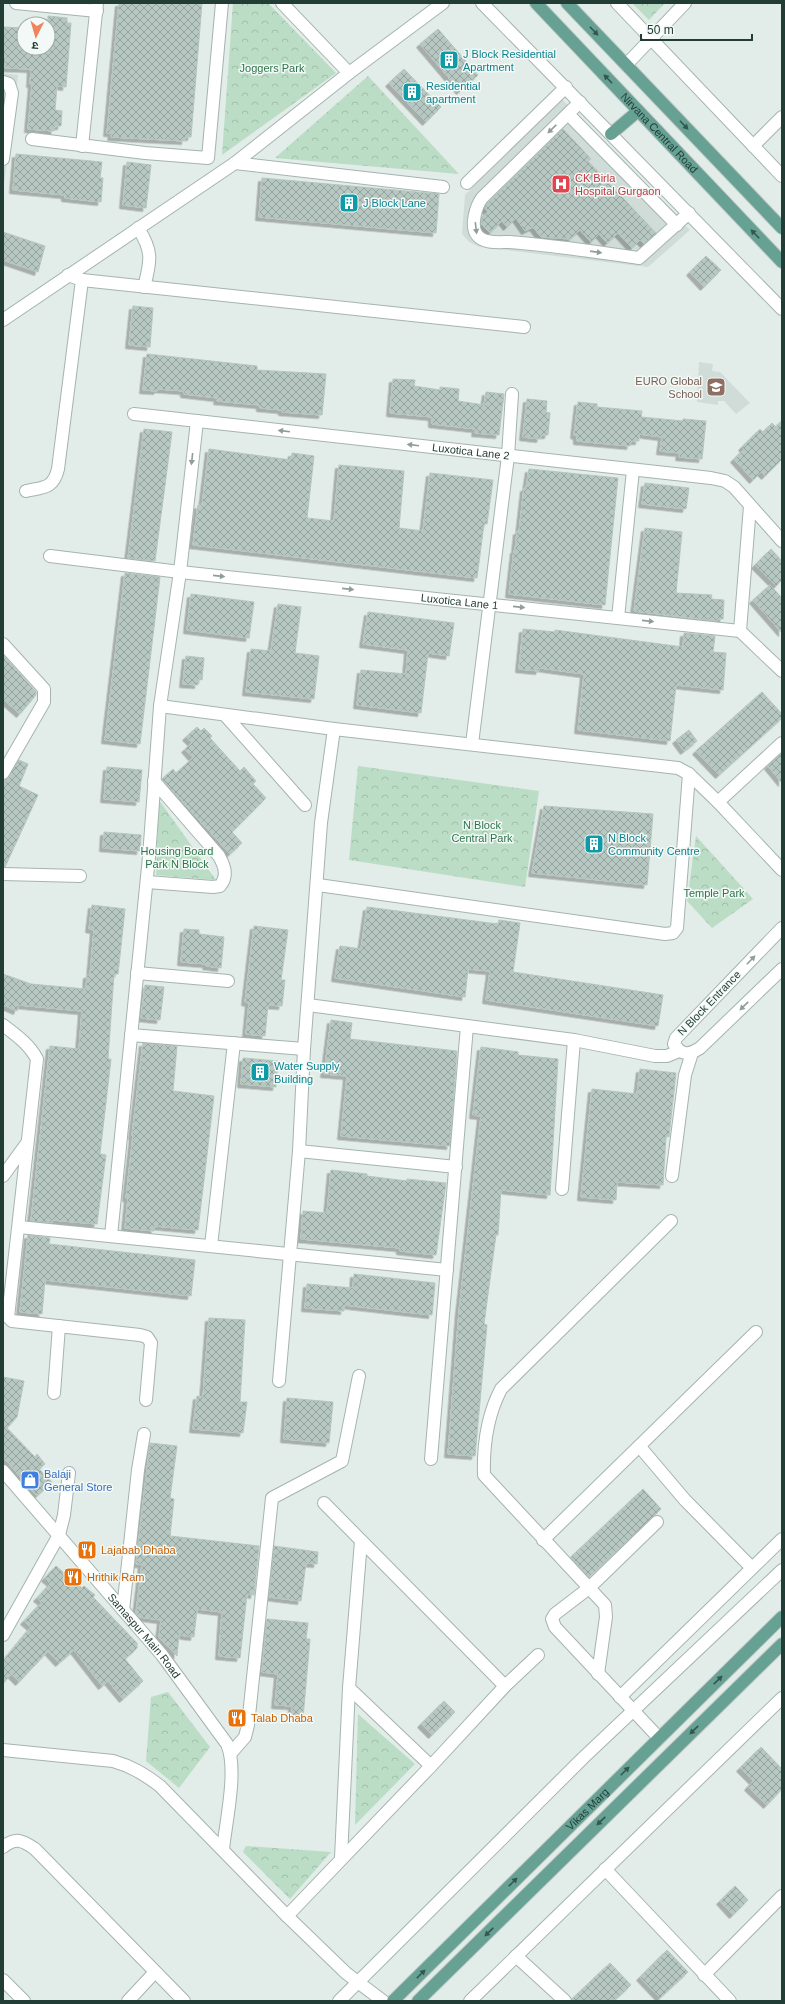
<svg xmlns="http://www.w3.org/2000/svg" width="785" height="2004" viewBox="0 0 785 2004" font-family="Helvetica,'Noto Sans Devanagari',sans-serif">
<defs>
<pattern id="forest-crowns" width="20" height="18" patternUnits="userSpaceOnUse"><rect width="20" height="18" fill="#bbddc5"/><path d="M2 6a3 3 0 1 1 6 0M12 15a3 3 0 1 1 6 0" fill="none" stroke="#a0bfaa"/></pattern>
<pattern id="building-cross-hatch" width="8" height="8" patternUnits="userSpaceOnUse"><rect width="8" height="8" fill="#b7c7c1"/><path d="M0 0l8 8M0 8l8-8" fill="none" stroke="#94a39e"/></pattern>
<filter id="shadow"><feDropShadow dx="-3.5" dy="3.5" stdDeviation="0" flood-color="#0004"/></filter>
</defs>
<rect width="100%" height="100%" fill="#e2ece8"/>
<!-- built -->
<g fill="#d0dcd7">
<path d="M3 73 18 75 3 192Z"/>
<path d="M561 98 690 230 648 267 480 247 469 242 462 234 465 195Z"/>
<path d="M699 362 713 364 712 371 720 372 750 403 736 414 724 401H718V405L697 402Z"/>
</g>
<!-- forest -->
<g fill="url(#forest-crowns)">
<path d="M233 3H268L336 73 222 155Z"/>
<path d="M632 3H665L649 20Z"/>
<path d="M368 76 459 174 275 158Z"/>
<path d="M358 766 539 791 525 887 349 860Z"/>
<path d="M159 800 216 880 156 875Z"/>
<path d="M696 836 753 899 712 928 687 901Z"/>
<path d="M168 1692 210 1747 179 1788 146 1761 151 1697Z"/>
<path d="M358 1714 415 1764 355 1825Z"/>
<path d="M246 1846 331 1852 290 1899 243 1852Z"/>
</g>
<!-- building -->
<g fill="url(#building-cross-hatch)" stroke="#b5c6bf" filter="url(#shadow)">
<path d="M119 3H202L191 137H185V141L111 137 112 133H107Z"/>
<path d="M48 16 67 18V23H71L66 87 57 86 55 110 62 111 61 126H55L54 131 28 129 32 84H30L31 69 5 68 6 57H3L4 27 24 28V48H48Z"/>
<path d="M438 29 478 75 460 91 420 44Z"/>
<path d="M404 69 441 107 426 122 389 83Z"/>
<path d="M563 129 591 159 588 161 656 233 644 244 640 240 632 248 618 233 607 243 599 234 591 242 580 230 570 239 541 237 533 227 525 231 516 218 507 227 502 221 490 233 481 224 482 217 488 212 485 208 488 203Z"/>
<path d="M16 154 102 162 100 178H103L101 202 65 198V195L13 190Z"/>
<path d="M127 162 151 165 146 208 123 205Z"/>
<path d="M262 178 439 194 436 233 259 217Z"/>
<path d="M3 232 45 246 38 272 3 260Z"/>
<path d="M706 256 721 270 704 287 690 272Z"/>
<path d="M133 306 153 308 150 347 129 345Z"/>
<path d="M147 354 257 366V370L326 374 322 415 282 412V410L260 408V405L217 401 218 398 184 394V391L158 389 157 391 143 390Z"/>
<path d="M393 379 415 380 414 386 440 390V387L459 389 458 401 484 405 486 392 504 394 499 435 475 433 476 429 432 424V417L390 413Z"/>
<path d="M527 399 547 401 546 412 550 413 548 435H541L540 439 523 437Z"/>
<path d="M578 402 597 404V407L642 411 641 417 683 421V419L706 421 702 459 679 457 680 453 660 451 662 437 639 434V441H631L630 446 577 441V436L574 435Z"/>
<path d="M782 420V459L765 476 761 472 753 480 734 459 744 449 742 447 760 429 763 432 772 423 776 427Z"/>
<path d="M144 429 172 432 155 561 128 558Z"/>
<path d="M209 449 291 460 292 453 314 456 307 518 334 521 339 465 404 471 399 528 423 531 430 473 493 480 487 524H484L477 578 193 545 198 505 202 506Z"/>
<path d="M529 469 618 478 605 605 509 594 514 550H515L517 531 519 532 524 488H526Z"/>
<path d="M645 483 689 488 686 509 642 504Z"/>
<path d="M645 528 682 532 676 593 712 595 711 599 724 600 723 619H717V621L634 611Z"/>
<path d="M771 549 782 561V580L776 586 755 565Z"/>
<path d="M125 573 160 577 140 744 105 740Z"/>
<path d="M770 585 782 598V633L753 600Z"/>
<path d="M191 594 254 602 249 638 187 630Z"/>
<path d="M278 604 301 607 295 653 319 656 314 699 246 692 251 649 271 651Z"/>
<path d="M368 612 454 623 449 656 428 653 421 713 357 705 361 670 406 674 408 650 363 644Z"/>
<path d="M523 629 555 632V630L683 647 684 633 715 636 713 652 726 653 723 690 676 685 670 741 578 730 584 674 540 668 539 671 519 669Z"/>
<path d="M3 655 36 692V695L20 714 3 699Z"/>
<path d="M186 656 204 658 202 680 198 679V685L183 684Z"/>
<path d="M762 692 782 714V718L719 775 696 751Z"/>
<path d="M197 727 201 731 204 728 212 736 210 738 240 771 244 767 256 781 253 784 266 798 232 832 242 843 230 854 162 779 173 769 176 773 193 758 185 749 192 743 186 737Z"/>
<path d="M689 730 697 741 684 751 676 740Z"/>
<path d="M782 753V783L768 766Z"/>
<path d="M19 760 28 764 19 786 38 795 5 867H3V785Z"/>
<path d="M107 767 142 770 139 802 104 799Z"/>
<path d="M544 806 653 814 647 885 532 873Z"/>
<path d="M104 832 141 835 140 851 103 848Z"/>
<path d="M92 905 125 909 118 974H114L108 1059H111L100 1154 106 1155 97 1224 52 1220V1223L31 1221 50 1046 79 1049 82 1011 19 1005 17 1011 3 1005V974L31 984 86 989 87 975H90L94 930 89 929Z"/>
<path d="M367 907 498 924 499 920 520 923 513 972 663 995 658 1026 486 1000 490 971 468 969 465 997 335 978 340 946 361 949Z"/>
<path d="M254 926 288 930 281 980H285L282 1006 268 1005 265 1036 246 1034 249 1003 245 1002Z"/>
<path d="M184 929 199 930V934L224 937 221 968 206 966 207 964 181 962Z"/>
<path d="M145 985 164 987 160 1020 141 1018Z"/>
<path d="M331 1020 352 1023 350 1039 457 1051 450 1146 341 1136 347 1076 324 1074Z"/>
<path d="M143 1043 177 1046 173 1091 214 1096 198 1230 155 1226 154 1231 125 1228 128 1198H126L133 1136H132Z"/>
<path d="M481 1047 518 1052V1055L558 1059 550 1195 501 1190 498 1235H496L484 1324 487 1325 475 1456 448 1454 459 1311 481 1116 473 1115Z"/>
<path d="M243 1058 278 1061 276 1087 241 1084Z"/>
<path d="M640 1069 676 1073 669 1137 666 1136 663 1185 617 1182 616 1200 581 1197 592 1089 637 1094Z"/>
<path d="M331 1170 367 1174V1176L407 1181V1179L446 1183 436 1255 400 1251V1248L301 1239 303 1211 327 1213Z"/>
<path d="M28 1235 50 1238 49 1244 195 1260 191 1296 45 1280 42 1314 20 1312Z"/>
<path d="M354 1274 435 1283 432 1315 344 1305V1311L305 1308 307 1284 353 1288Z"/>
<path d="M209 1318 245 1320 240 1402H247L243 1433 193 1429 197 1396 203 1397Z"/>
<path d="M3 1377 24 1381 17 1417 7 1428 35 1457 37 1454 45 1464 39 1469 52 1482 37 1496 3 1457Z"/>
<path d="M287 1398 333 1402 329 1443 284 1439Z"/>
<path d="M150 1443 177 1446 170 1498 174 1499 170 1536 259 1546 254 1595 247 1594 240 1658 219 1656 222 1612 197 1609 194 1637 179 1635 177 1656 159 1637 161 1620 139 1617 136 1613 142 1564H136Z"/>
<path d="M643 1489 661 1509 589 1577 571 1557Z"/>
<path d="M274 1546 318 1552 317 1564 306 1563 301 1601 269 1597Z"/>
<path d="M56 1566 82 1588 84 1586 95 1595 93 1597 137 1643V1648L125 1659 143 1681 123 1699 108 1681 102 1686 74 1650 59 1663 48 1651 19 1682 11 1674 3 1684V1661L31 1627 24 1621 42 1602 37 1598 51 1583 45 1578Z"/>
<path d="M267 1619 308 1623 306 1639H310L303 1718 292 1717V1706L275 1705 278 1674 262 1672Z"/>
<path d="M444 1701 455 1712 432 1735 421 1724Z"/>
<path d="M761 1747 782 1769V1789L767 1805 748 1787 753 1781 740 1768Z"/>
<path d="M735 1886 748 1900 733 1915 720 1901Z"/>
<path d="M667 1950 688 1972 660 1998 640 1977Z"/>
<path d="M610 1963 631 1985 614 2001H572V1999Z"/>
</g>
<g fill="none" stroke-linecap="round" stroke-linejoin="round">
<!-- minor casing -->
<g stroke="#a5b4af" stroke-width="14">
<g id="minor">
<path d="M16 3 97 11"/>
<path d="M282 3 349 73"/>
<path d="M482 3 782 309"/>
<path d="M617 3 782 176"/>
<path d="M626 65 685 3"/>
<path d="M3 82 9 84 12 93 3 159"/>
<path d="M580 102 482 198C476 206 470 226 477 235 484 244 499 242 509 242 552 245 596 252 639 258L689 213"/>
<path d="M568 114 677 225"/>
<path d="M32 139 145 153 208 158 222 3"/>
<path d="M82 146 97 3"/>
<path d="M753 146 782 117"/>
<path d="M235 163 443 187"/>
<path d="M467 183 566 87"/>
<path d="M138 228C153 251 151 261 144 287"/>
<path d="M68 275 82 280 524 327"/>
<path d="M3 320 235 163 349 73 443 3"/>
<path id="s1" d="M134 414 711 478 725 481 734 487 782 541"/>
<path d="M26 491C44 487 53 489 58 469L82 280"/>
<path d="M750 506 740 631 782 671"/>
<path id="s2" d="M50 556 180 572 740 631"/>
<path d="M618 618 633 470"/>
<path d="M3 644 44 689V702L3 773"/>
<path d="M160 706 334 729 678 768 689 774 718 802 782 870"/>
<path d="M225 715 305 805"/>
<path d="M472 744 508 456 512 394"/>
<path d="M718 802 782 743"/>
<path d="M3 874 80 876"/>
<path d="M147 882 213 887 220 886C228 876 225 867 219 856L154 781"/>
<path d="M318 885 665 934 673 933 677 928 689 774"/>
<path d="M782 928 676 1038 674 1044C682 1056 689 1055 700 1048L782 969"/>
<path d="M137 973 228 981"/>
<path d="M308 1005 574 1040 655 1056H667L679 1051"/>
<path d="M3 1025C16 1035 29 1044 37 1059L8 1317 12 1321 140 1335 147 1337 151 1343 146 1400"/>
<path d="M131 1035 304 1049"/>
<path d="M299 1151 456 1167"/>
<path d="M3 1176 27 1143"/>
<path d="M672 1176 685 1075 692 1053"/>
<path d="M562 1189 574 1040"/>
<path d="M19 1227 447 1270"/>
<path d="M111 1236 149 857 160 706 180 572 197 421"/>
<path d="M211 1246 234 1043"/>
<path d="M279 1381 299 1151 304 1049 321 823 334 729"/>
<path d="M54 1393 59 1326"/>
<path d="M640 1447 685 1500 752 1568"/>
<path d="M431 1459 467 1026"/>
<path id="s3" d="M3 1471 162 1655 227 1744C238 1769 226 1821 223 1849"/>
<path d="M657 1522 589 1588 555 1614 552 1619 555 1627 659 1738"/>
<path d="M543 1540 756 1332"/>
<path d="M123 1610 138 1470 144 1434"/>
<path d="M3 1635 59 1535 64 1515 69 1473"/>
<path d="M598 1674 606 1617 605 1605 484 1475C483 1444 487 1416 501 1389L671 1221"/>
<path d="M505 1686 538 1655"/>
<path d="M349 1688 431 1766"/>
<path d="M620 1697 782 1539"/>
<path d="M3 1750 113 1761C131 1766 144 1774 160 1786L287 1916 346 1973 383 2001"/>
<path d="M231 1753 245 1737 248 1725 272 1498 342 1461 359 1376"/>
<path d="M3 1847C16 1837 22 1840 35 1849L184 2001"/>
<path d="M341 1858 349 1688 361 1541"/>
<path d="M605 1869 730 2001"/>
<path d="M287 1916 431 1766 505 1686 324 1503"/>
<path d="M516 1956 565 2001"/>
<path d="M704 1975 782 1896"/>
<path d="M3 1980 24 2001"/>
<path d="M128 2001 155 1972"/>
<path d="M339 2001 583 1758 782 1570"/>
<path d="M470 2001 782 1698"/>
</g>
</g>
<!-- major casing -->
<g stroke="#c1c9c7" stroke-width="14">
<g id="major">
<path id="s4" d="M536 3 782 262"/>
<path d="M567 3 782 228"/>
<path d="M611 134 638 111"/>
<path id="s5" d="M393 2001 782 1617"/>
<path d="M418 2001 782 1644"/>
</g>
</g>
<!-- minor -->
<use href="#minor" stroke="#fff" stroke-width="12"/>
<!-- major -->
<use href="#major" stroke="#67a194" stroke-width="12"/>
</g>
<!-- one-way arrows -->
<defs><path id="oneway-solid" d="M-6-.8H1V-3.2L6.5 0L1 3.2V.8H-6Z"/></defs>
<g fill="#33564e">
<use href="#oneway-solid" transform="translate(594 31) rotate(46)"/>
<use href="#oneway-solid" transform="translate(608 79) rotate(-134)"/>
<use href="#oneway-solid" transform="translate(684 125) rotate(46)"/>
<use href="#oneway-solid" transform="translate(755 234) rotate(-134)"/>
<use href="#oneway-solid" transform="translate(718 1680) rotate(-44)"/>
<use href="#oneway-solid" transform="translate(694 1730) rotate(136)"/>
<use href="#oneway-solid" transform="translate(625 1771) rotate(-45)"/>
<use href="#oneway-solid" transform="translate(601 1821) rotate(136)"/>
<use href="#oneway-solid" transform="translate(513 1882) rotate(-45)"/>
<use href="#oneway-solid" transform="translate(489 1932) rotate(136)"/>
<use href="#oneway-solid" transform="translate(421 1974) rotate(-45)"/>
</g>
<g fill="#909e9a">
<use href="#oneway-solid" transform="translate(552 129) rotate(136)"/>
<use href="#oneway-solid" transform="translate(476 228) rotate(83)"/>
<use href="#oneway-solid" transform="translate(596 252) rotate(8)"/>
<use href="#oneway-solid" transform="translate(284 431) rotate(-173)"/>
<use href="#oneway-solid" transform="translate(413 445) rotate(-173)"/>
<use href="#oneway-solid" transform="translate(192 459) rotate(96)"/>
<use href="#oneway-solid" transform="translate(219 576) rotate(6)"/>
<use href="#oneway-solid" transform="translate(348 589) rotate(6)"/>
<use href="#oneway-solid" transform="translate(519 607) rotate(6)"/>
<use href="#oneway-solid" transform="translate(648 621) rotate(6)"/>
<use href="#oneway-solid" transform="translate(751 960) rotate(-46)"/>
<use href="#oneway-solid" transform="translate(744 1006) rotate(136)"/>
</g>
<!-- icons -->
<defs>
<g id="building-square" transform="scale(1)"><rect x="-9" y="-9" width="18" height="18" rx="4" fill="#0f9aa8" stroke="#f3f9f6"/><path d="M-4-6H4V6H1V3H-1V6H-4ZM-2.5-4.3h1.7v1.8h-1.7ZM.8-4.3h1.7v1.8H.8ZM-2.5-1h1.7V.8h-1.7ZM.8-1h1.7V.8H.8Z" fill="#fff"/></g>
<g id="hospital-square" transform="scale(1)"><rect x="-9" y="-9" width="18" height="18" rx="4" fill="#e0444e" stroke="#f3f9f6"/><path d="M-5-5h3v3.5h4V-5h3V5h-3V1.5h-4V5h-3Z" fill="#fff"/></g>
<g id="school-square" transform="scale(1)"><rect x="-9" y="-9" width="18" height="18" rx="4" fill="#8d6e63" stroke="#f3f9f6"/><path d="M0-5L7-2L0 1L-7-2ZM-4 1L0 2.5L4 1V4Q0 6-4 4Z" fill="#fff"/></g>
<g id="shop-square" transform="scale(1)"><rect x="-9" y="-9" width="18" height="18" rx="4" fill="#3f7fe0" stroke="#f3f9f6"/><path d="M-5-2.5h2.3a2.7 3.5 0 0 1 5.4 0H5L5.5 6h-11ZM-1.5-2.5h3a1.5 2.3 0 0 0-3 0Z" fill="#fff"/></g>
<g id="restaurant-square" transform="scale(1)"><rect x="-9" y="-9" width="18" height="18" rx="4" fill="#e8710a" stroke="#f3f9f6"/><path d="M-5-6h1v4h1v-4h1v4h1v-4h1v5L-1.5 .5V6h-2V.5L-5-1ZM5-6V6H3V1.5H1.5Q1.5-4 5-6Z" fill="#fff"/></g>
</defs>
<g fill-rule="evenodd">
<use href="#building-square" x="449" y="60"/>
<use href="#building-square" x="412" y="92"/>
<use href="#hospital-square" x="561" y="184"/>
<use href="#building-square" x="349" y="203"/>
<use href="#school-square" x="716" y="387"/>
<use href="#building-square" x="594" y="844"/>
<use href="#building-square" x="260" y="1072"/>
<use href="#shop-square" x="30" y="1480"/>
<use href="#restaurant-square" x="87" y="1550"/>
<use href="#restaurant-square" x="73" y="1577"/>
<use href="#restaurant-square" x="237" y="1718"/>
</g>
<g text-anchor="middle" stroke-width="3" stroke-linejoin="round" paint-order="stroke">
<!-- culture labels -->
<g font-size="11" fill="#0d838f" stroke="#f3f9f6" text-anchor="start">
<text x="463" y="58">J Block Residential<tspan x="463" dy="13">Apartment</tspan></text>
<text x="426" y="90">Residential<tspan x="426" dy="13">apartment</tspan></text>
<text x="363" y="207">J Block Lane</text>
<text x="608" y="842">N Block<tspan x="608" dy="13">Community Centre</tspan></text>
<text x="274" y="1070">Water Supply<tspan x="274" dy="13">Building</tspan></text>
</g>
<!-- park labels -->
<g font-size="11" fill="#2d744a" stroke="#f3f9f6">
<text x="272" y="72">Joggers Park</text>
<text x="482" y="829">N Block<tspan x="482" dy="13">Central Park</tspan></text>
<text x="177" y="855">Housing Board<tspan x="177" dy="13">Park N Block</tspan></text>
<text x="714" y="897">Temple Park</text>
</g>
<!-- street labels -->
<g font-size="11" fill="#223d36" stroke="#f3f9f6">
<text dy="4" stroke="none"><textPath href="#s4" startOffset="179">Nirvana Central Road</textPath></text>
<text dy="4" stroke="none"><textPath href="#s1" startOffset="339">Luxotica Lane 2</textPath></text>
<text dy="4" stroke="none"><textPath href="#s2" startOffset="412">Luxotica Lane 1</textPath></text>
<text transform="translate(709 1003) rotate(-46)" y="4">N Block Entrance</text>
<text dy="4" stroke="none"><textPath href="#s3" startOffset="217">Samaspur Main Road</textPath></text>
<text dy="4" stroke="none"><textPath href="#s5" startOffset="273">Vikas Marg</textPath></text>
</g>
<!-- health labels -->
<g font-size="11" fill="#be3a42" stroke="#f3f9f6" text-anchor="start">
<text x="575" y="182">CK Birla<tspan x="575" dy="13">Hospital Gurgaon</tspan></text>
</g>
<!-- education labels -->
<g font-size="11" fill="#785e54" stroke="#f3f9f6" text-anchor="end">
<text x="702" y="385">EURO Global<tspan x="702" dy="13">School</tspan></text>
</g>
<!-- shop labels -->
<g font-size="11" fill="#366cbe" stroke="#f3f9f6" text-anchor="start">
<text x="44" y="1478">Balaji<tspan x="44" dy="13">General Store</tspan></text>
</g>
<!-- food labels -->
<g font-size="11" fill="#c56008" stroke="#f3f9f6" text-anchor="start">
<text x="101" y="1554">Lajabab Dhaba</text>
<text x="87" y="1581">Hrithik Ram</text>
<text x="251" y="1722">Talab Dhaba</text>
</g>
</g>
<!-- border -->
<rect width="785" height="2004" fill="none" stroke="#223d36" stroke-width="8"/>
<!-- north arrow -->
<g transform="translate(36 36) rotate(185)"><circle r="19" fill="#f3f9f6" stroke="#9faea9"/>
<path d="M0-3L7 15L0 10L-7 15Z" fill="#f0845c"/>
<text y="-6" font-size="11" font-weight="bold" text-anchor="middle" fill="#223d36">उ</text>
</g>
<!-- scale -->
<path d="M641 34v6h111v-6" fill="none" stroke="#223d36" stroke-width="2"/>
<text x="647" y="34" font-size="12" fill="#223d36" stroke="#f3f9f6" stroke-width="3" paint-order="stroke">50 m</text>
</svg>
